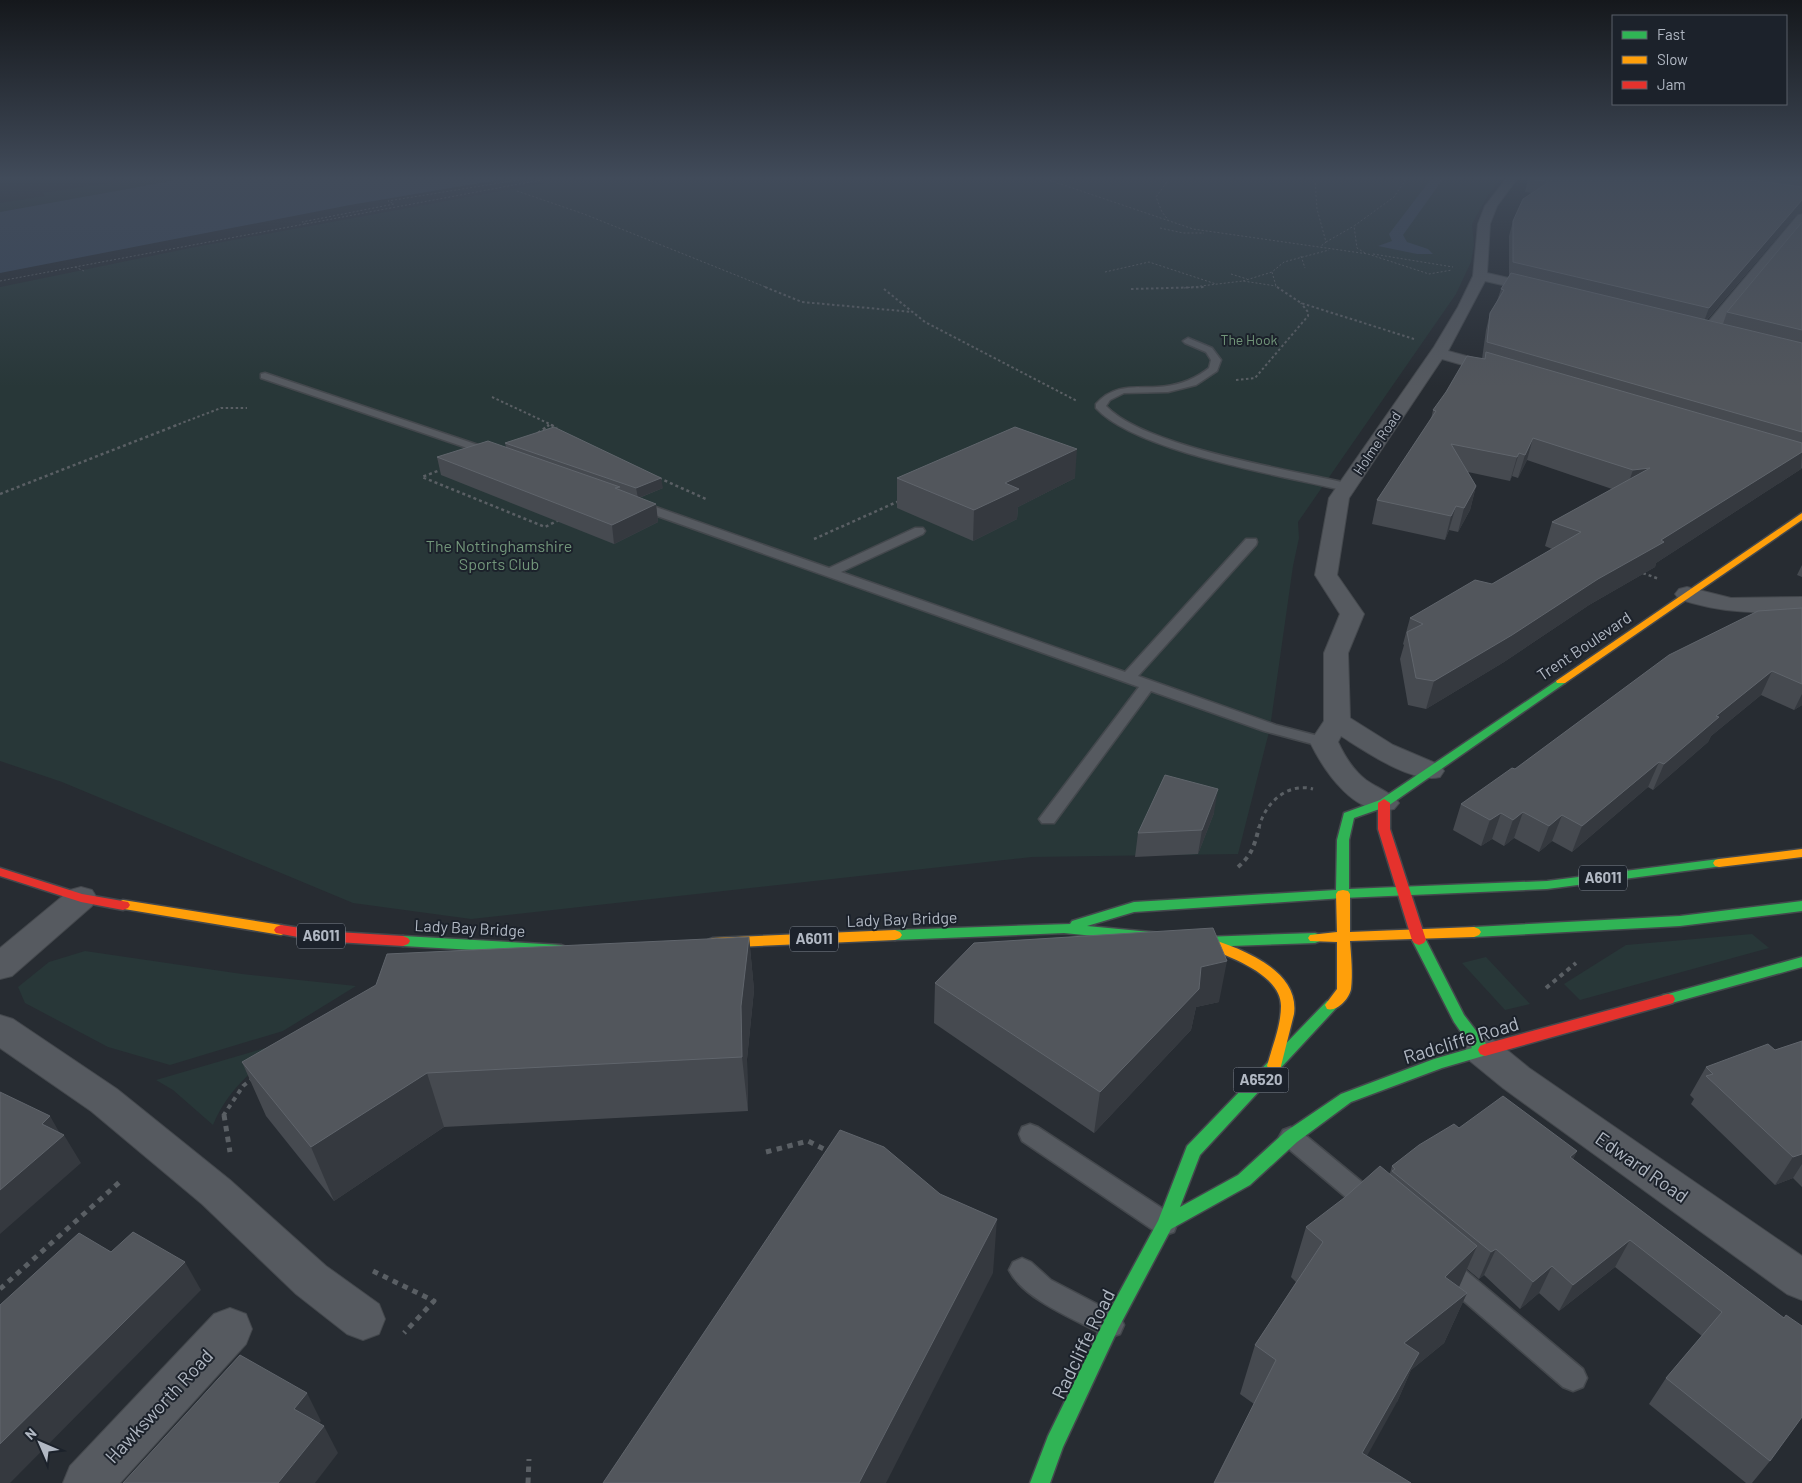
<svg xmlns="http://www.w3.org/2000/svg" width="1802" height="1483" viewBox="0 0 1802 1483" font-family="Barlow,sans-serif">
<rect width="100%" height="100%" fill="#272c32"/>
<!-- green -->
<g fill="#283738">
<path d="M136 179 177 180 0 212V203L45 196 42 193Z"/>
<path d="M566 179H1501L1488 195 1472 224 1474 245 1471 262 1456 294 1298 522 1299 538 1293 566 1270 728 1238 854 1032 857 471 919 353 903 62 782 0 761V287L195 247Z"/>
<path d="M1752 934 1769 948 1580 1000 1564 984 1626 945Z"/>
<path d="M85 951 242 974 356 986 283 1031 170 1065 108 1047 25 1003 18 987 49 962Z"/>
<path d="M1486 957 1530 1004 1505 1010 1462 963Z"/>
<path d="M286 1042C257 1067 228 1088 213 1125L173 1090 156 1080Z"/>
</g>
<!-- water -->
<g fill="#384659">
<path d="M182 179H504L350 205 0 273V212Z"/>
<path d="M1431 179H1443L1403 235 1407 242 1428 249 1433 254H1417L1378 246 1392 241 1389 234Z"/>
</g>
<g fill="none" stroke-linecap="round" stroke-linejoin="round">
<!-- lane casing -->
<g stroke="#44484d" stroke-width="3">
<g id="lane">
<path d="M1188 338 1212 348 1221 360 1217 371 1196 385 1168 392 1124 393 1110 400 1106 406C1144 447 1292 470 1350 484V490L1346 491C1285 476 1136 452 1096 408V404C1114 384 1133 388 1157 387 1175 386 1191 381 1205 371L1209 368 1211 360 1206 352 1185 343 1183 341Z"/>
<path d="M265 373 496 451 498 453 496 455H488L261 378V374Z"/>
<path d="M636 500 829 568 915 528H923L925 531 923 534 841 572 1125 672 1246 539H1256L1257 542 1256 545 1138 676 1276 725 1330 739 1332 742 1324 747 1264 731 1151 691 1054 823H1042L1039 819 1042 815 1139 687 632 507 630 504 632 501Z"/>
<path d="M1030 1124 1038 1127 1174 1216 1177 1224 1174 1232 1165 1235 1156 1232 1022 1141 1019 1134 1022 1127Z"/>
<path d="M1291 1127 1299 1130 1379 1196 1382 1203 1379 1210 1370 1214 1361 1210 1283 1144 1279 1137 1283 1130Z"/>
<path d="M1444 1256 1453 1260 1583 1369 1587 1378 1583 1387 1573 1391 1563 1387 1435 1276 1431 1268 1435 1260Z"/>
<path d="M1022 1258 1031 1262 1051 1280 1120 1316 1124 1325 1120 1334 1111 1337 1102 1334C1074 1319 1023 1299 1009 1270L1013 1262Z"/>
</g>
</g>
<!-- street casing -->
<g stroke="#44484d" stroke-width="2">
<g id="street">
<path d="M1506 179H1517L1497 206 1490 224 1487 273 1547 287 1549 290 1542 294 1485 281 1448 351 1507 367 1509 371 1507 375 1501 376 1442 359 1349 498 1337 575 1364 614 1348 653 1350 718 1393 745 1440 765 1444 771 1440 777C1412 784 1365 751 1341 736L1338 742C1345 757 1353 770 1366 780 1377 788 1391 792 1399 803L1394 809C1356 819 1324 771 1310 742L1324 721V653L1340 614 1315 575 1329 498 1434 347 1458 307 1473 276 1478 224 1485 206Z"/>
<path d="M1802 214V226L1714 335H1702L1700 332 1702 329 1798 215Z"/>
<path d="M1687 587 1731 598 1802 597V611C1759 614 1720 613 1679 599L1675 594 1679 589Z"/>
<path d="M81 887 92 890 97 898 92 906 12 976 0 979V948L70 890Z"/>
<path d="M0 1015 13 1019 117 1089 230 1180 326 1266 379 1304 385 1319 379 1334 363 1340 347 1334 296 1294 202 1204 91 1111 0 1048Z"/>
<path d="M1483 1037 1496 1041 1529 1068 1802 1256V1300L1787 1294 1503 1088 1470 1061 1465 1051 1470 1041Z"/>
<path d="M230 1308 246 1314 252 1329 246 1344 120 1483H63L70 1466 214 1314Z"/>
</g>
</g>
<!-- fast casing -->
<g stroke="#44484d" stroke-width="3">
<g id="fast">
<path d="M1561 678 1565 679 1566 681 1565 683 1388 806 1354 818 1349 840V889L1547 881 1719 859 1723 860 1725 863 1723 866 1547 889 1343 898 1134 912 1087 926 1204 937 1315 933 1320 935 1322 938 1320 941 1315 943 1204 947 1064 933 895 940 890 938 888 935 890 932 895 930 1070 924 1072 921 1134 902 1336 890 1337 840 1344 813 1380 800Z"/>
<path d="M1802 901V911L1680 926 1474 937 1469 935 1467 932 1469 929 1474 927 1680 916Z"/>
<path d="M1419 935 1424 937 1426 940 1464 1015 1487 1045 1490 1046 1492 1050 1490 1054 1442 1068 1351 1102 1297 1142 1250 1185 1171 1229 1118 1329 1063 1447 1050 1483H1030L1048 1436 1106 1317 1158 1221 1187 1146 1327 1001 1332 1000 1337 1001 1339 1005 1200 1155 1180 1207 1238 1175 1285 1132 1341 1094 1434 1059 1472 1048 1454 1022 1412 940 1414 937Z"/>
<path d="M403 936 561 945 566 947 568 950 566 953 561 955 403 946 398 944 396 941 398 938Z"/>
<path d="M1802 957V967L1668 1004 1663 1003 1661 999 1663 995 1668 994Z"/>
</g>
</g>
<!-- slow casing -->
<g stroke="#44484d" stroke-width="3">
<g id="slow">
<path d="M1802 513V520L1565 683H1557L1556 681Z"/>
<path d="M1802 849V857L1719 867 1715 866 1713 863 1715 860 1719 859Z"/>
<path d="M1343 890 1348 891 1350 894V932L1474 927 1479 929 1481 932 1479 935 1474 937 1350 941C1351 956 1353 974 1351 989 1349 999 1337 1012 1327 1009L1325 1005 1337 989V942L1310 941 1308 938 1310 935 1337 932 1336 894 1338 891Z"/>
<path d="M123 900 281 925 286 927 288 930 286 933 281 935 118 908 116 905 118 902Z"/>
<path d="M895 930 900 932 902 935 900 938 895 940 713 948 708 946 706 943 708 940 713 938Z"/>
<path d="M1204 937C1238 947 1300 969 1294 1014L1280 1070 1275 1072 1270 1070 1267 1066C1272 1047 1281 1026 1281 1006 1281 973 1225 955 1199 945L1197 942 1199 939Z"/>
</g>
</g>
<!-- jam casing -->
<g stroke="#44484d" stroke-width="3">
<g id="jam">
<path d="M1384 799 1390 803V829L1426 940 1424 943 1419 945 1414 943 1412 940 1378 829V803Z"/>
<path d="M0 868 82 894 128 902 130 905 128 908 123 910 81 902 0 876Z"/>
<path d="M281 925 320 931 403 936 408 938 410 941 408 944 403 946 320 941 276 933 274 930 276 927Z"/>
<path d="M1668 994 1673 995 1675 999 1673 1003 1485 1056 1480 1054 1478 1050 1480 1046 1485 1044Z"/>
</g>
</g>
<!-- path-far5 -->
<g stroke="#5a5f64" stroke-width="1" stroke-dasharray="2 2" stroke-linecap="butt">
<path d="M1046 179 1193 229 1368 254 1429 274 1452 270"/>
<path d="M1169 179 1156 197 1162 212 1169 221"/>
<path d="M1315 179 1317 209 1326 242 1320 247"/>
<path d="M517 191 584 214 768 288"/>
<path d="M306 224 302 222 394 204 388 201 524 179"/>
<path d="M1160 228 1183 233H1204"/>
<path d="M1326 242 1354 226"/>
<path d="M1365 253 1357 248 1354 226 1394 197 1406 179"/>
<path d="M1373 254 1453 267"/>
<path d="M1301 256 1305 268"/>
<path d="M75 267 84 271"/>
<path d="M1105 272 1149 262 1216 284"/>
<path d="M1231 274 1247 279"/>
<path d="M0 281 546 179"/>
<path d="M1243 281 1272 272"/>
<path d="M1184 288 1243 281 1276 286"/>
<path d="M1279 288 1276 286 1272 272 1284 262 1329 250"/>
</g>
<!-- path-far4 -->
<g stroke="#5a5f64" stroke-width="2" stroke-dasharray="2.5 2.5" stroke-linecap="butt">
<path d="M765 287 802 302 913 312"/>
<path d="M1277 287 1301 303 1414 339"/>
<path d="M884 289 925 322 1077 401"/>
<path d="M1131 289 1206 287"/>
<path d="M1236 380 1255 378 1308 316V312L1301 303"/>
<path d="M492 397 554 426"/>
<path d="M174 426 221 408H247"/>
<path d="M547 426 549 425"/>
</g>
<!-- path-far3 -->
<g stroke="#5a5f64" stroke-width="2.5" stroke-dasharray="3 3" stroke-linecap="butt">
<path d="M551 425 557 428"/>
<path d="M538 433 549 425"/>
<path d="M443 469 422 477 545 527 559 520"/>
<path d="M659 478 706 499"/>
<path d="M0 494 177 425"/>
<path d="M814 539 899 501"/>
<path d="M1643 573 1659 579"/>
</g>
<!-- path-far2 -->
<path stroke="#5a5f64" stroke-width="3" stroke-dasharray="4 4" stroke-linecap="butt" d="M1259 828C1264 804 1287 782 1313 789"/>
<!-- path-far1 -->
<g stroke="#5a5f64" stroke-width="4" stroke-dasharray="4.5 4.5" stroke-linecap="butt">
<path d="M1238 867C1252 855 1255 844 1259 827"/>
<path d="M1546 988 1576 963"/>
<path d="M223 1116 243 1086 252 1079"/>
</g>
<!-- path -->
<g stroke="#5a5f64" stroke-width="5" stroke-dasharray="5.5 5.5" stroke-linecap="butt">
<path d="M224 1115 230 1152"/>
<path d="M766 1152 808 1141 828 1151"/>
<path d="M373 1271 434 1301 404 1333"/>
<path d="M0 1289 123 1179"/>
<path d="M528 1483 529 1459"/>
</g>
<!-- lane -->
<use href="#lane" fill="#565a60" fill-rule="evenodd"/>
<!-- street -->
<use href="#street" fill="#565a60" fill-rule="evenodd"/>
<!-- fast -->
<use href="#fast" fill="#30b455" fill-rule="evenodd"/>
<!-- slow -->
<use href="#slow" fill="#ff9f0a" fill-rule="evenodd"/>
<!-- jam -->
<use href="#jam" fill="#e5322d" fill-rule="evenodd"/>
</g>
<!-- wall -->
<g fill="#464a50">
<path d="M1528 179H1802V213L1797 214 1707 320 1723 324 1727 312 1802 222V468L1801 469 1656 563 1655 567 1589 605 1504 662 1426 709 1408 705 1400 659 1404 645 1403 644 1410 618 1492 584 1552 549 1545 546 1552 522 1612 489 1527 460 1518 478 1512 476 1510 481 1468 472 1476 486 1470 510 1458 532 1449 530 1445 540 1372 524 1377 500 1431 419 1433 410 1482 359 1486 330 1490 313 1497 301 1501 289 1509 276V236L1513 221 1532 193 1525 192Z"/>
<path d="M505 443 663 488 639 498 656 504 658 522 614 544 441 475 437 457 506 447Z"/>
<path d="M897 478H1075L1018 507 1017 519 973 541 897 508Z"/>
<path d="M1802 565V577L1797 575Z"/>
<path d="M1802 608V705L1794 710 1761 695 1711 736 1708 742 1653 790 1648 787 1572 852 1552 841 1539 852 1514 838 1504 846 1492 839 1481 846 1453 830 1461 804 1515 769Z"/>
<path d="M1214 813 1198 854 1135 857 1138 833Z"/>
<path d="M749 937 754 990 747 1059 748 1111 444 1127 334 1201 266 1116 242 1062Z"/>
<path d="M935 983 1219 1002 1196 1007 1191 1030 1094 1133 934 1023Z"/>
<path d="M1802 1041V1187L1793 1178 1775 1185 1691 1104 1694 1099 1690 1095 1706 1067 1775 1050Z"/>
<path d="M1459 1128 1577 1151 1573 1159 1784 1318 1770 1461 1752 1483H1746L1649 1404 1666 1378 1702 1336 1615 1267 1559 1311 1539 1293 1520 1309 1484 1275 1479 1279 1467 1269 1459 1287 1467 1293 1444 1343 1411 1370 1397 1402 1254 1404 1240 1394 1255 1345 1296 1282 1291 1277 1306 1227 1390 1173 1392 1166Z"/>
</g>
<!-- shaded-wall -->
<g fill="#35393f">
<path d="M1802 200V213L1797 214 1703 324 1709 308Z"/>
<path d="M1533 438 1527 460 1518 478 1525 455Z"/>
<path d="M1077 449 1075 478 1018 507 1017 519 973 541 974 510 1005 483Z"/>
<path d="M1802 452 1801 469 1656 563 1655 567 1589 605 1504 662 1426 709 1434 681 1661 540Z"/>
<path d="M1519 453 1512 476 1510 481 1517 457Z"/>
<path d="M1650 468 1625 493 1633 470Z"/>
<path d="M661 478 663 488 638 498 636 488Z"/>
<path d="M1476 486 1470 510 1458 532 1464 508Z"/>
<path d="M656 504 658 522 614 544 612 525Z"/>
<path d="M1456 506 1449 530 1445 540 1451 516Z"/>
<path d="M1772 671 1761 695 1711 736 1708 742 1653 790 1664 764 1716 716Z"/>
<path d="M1802 694V705L1794 710Z"/>
<path d="M1659 762 1648 787 1572 852 1582 826Z"/>
<path d="M1218 789 1214 813 1198 854 1202 830Z"/>
<path d="M1523 812 1514 838 1504 846 1513 820Z"/>
<path d="M1501 813 1492 839 1481 846 1490 820Z"/>
<path d="M1562 815 1552 841 1539 852 1549 826Z"/>
<path d="M749 937 754 990 747 1059 748 1111 742 1057 741 1006Z"/>
<path d="M1227 961 1219 1002 1196 1007 1191 1030 1094 1133 1100 1092 1201 967Z"/>
<path d="M427 1073 444 1127 334 1201 311 1147Z"/>
<path d="M50 1116 62 1137 64 1135 81 1163 0 1234V1190L42 1124Z"/>
<path d="M1577 1151 1564 1178 1570 1157Z"/>
<path d="M1802 1154V1164L1793 1178 1775 1185 1793 1157Z"/>
<path d="M997 1219 993 1273 886 1483H859Z"/>
<path d="M1630 1240 1615 1267 1559 1311 1573 1285Z"/>
<path d="M1477 1246 1455 1296 1445 1277Z"/>
<path d="M1496 1249 1484 1275 1479 1279 1491 1252Z"/>
<path d="M185 1262 201 1290 10 1483H0V1444Z"/>
<path d="M1552 1266 1539 1293 1520 1309 1533 1282Z"/>
<path d="M1467 1293 1444 1343 1411 1370 1397 1402 1352 1483H1350L1404 1343Z"/>
<path d="M307 1393 321 1421 308 1436 294 1409Z"/>
<path d="M324 1426 338 1453 315 1483H278Z"/>
</g>
<!-- building -->
<g fill="#52565c" stroke="#60656c">
<path d="M1529 179H1743L1802 187V200L1709 308 1513 262V221L1523 199 1549 182Z"/>
<path d="M1802 222V330L1727 312Z"/>
<path d="M1511 273 1802 343V432L1487 342 1490 313 1504 290 1501 289Z"/>
<path d="M1486 352 1802 443V452L1661 540 1664 542 1598 579 1512 635 1434 681 1416 678 1407 632 1423 624 1410 618 1475 580 1492 584 1581 532 1552 522 1650 468 1633 470 1533 438 1525 455 1519 453 1517 457 1451 444 1476 486 1464 508 1456 506 1451 516 1377 500 1436 411 1433 410 1446 392 1467 356 1485 359Z"/>
<path d="M554 427 661 478 636 488 505 443Z"/>
<path d="M1015 427 1077 449 1005 483 1019 489 974 510 897 478Z"/>
<path d="M488 441 620 487 615 488 656 504 612 525 437 457Z"/>
<path d="M1802 608V684L1772 671 1716 716 1719 717 1664 764 1659 762 1582 826 1562 815 1549 826 1523 812 1513 820 1501 813 1490 820 1461 804 1512 768 1515 769 1669 655 1758 611Z"/>
<path d="M1165 775 1218 789 1202 830 1138 833Z"/>
<path d="M1213 928 1227 961 1201 967 1199 989 1100 1092 935 983 974 943Z"/>
<path d="M749 937 741 1006 742 1057 427 1073 311 1147 242 1062 376 985 387 954Z"/>
<path d="M1802 1041V1154L1793 1157 1706 1076 1713 1074 1706 1067 1768 1044 1775 1050Z"/>
<path d="M0 1092 50 1116 42 1124 64 1135 0 1190Z"/>
<path d="M1503 1096 1577 1151 1570 1157 1784 1318 1786 1315 1802 1326V1417L1770 1461 1666 1378 1722 1312 1630 1240 1573 1285 1552 1266 1533 1282 1496 1249 1491 1252 1392 1171 1395 1169 1392 1166 1419 1145 1454 1124 1459 1128Z"/>
<path d="M840 1130 884 1147 940 1194 997 1219 859 1483H603Z"/>
<path d="M1380 1166 1477 1246 1445 1277 1467 1293 1404 1343 1419 1353 1362 1453 1411 1483H1214L1276 1360 1255 1345 1323 1242 1306 1227 1344 1198Z"/>
<path d="M133 1232 185 1262 0 1444V1305L79 1233 111 1252Z"/>
<path d="M240 1355 307 1393 294 1409 324 1426 278 1483H123Z"/>
</g>
<!-- sky -->
<linearGradient id="sky" x2="0" y2="1"><stop stop-color="#15181c"/><stop offset="0.46" stop-color="#414b5a"/><stop offset="1" stop-color="#414b5a" stop-opacity="0"/></linearGradient>
<rect width="1802" height="387" fill="url(#sky)"/>
<g text-anchor="middle" stroke-width="4" stroke-linejoin="round" paint-order="stroke">
<!-- far-park labels -->
<g font-size="14" fill="#72967a" stroke="#1c222b">
<text x="1249" y="345">The Hook</text>
</g>
<!-- far-street labels -->
<g font-size="14" fill="#b1b8c3" stroke="#1c222b">
<text transform="translate(1377 443) rotate(-56)" y="5">Holme Road</text>
</g>
<!-- shield labels -->
<g fill="#1c222b" stroke="#848b95" stroke-width="1">
<rect x="1579" y="865.5" width="48" height="25" rx="4"/>
<rect x="297" y="923.5" width="48" height="25" rx="4"/>
<rect x="790" y="926.5" width="48" height="25" rx="4"/>
<rect x="1233.5" y="1067.5" width="55" height="25" rx="4"/>
</g>
<g font-size="15" font-weight="bold" fill="#b1b8c3">
<text x="1603" y="883">A6011</text>
<text x="321" y="941">A6011</text>
<text x="814" y="944">A6011</text>
<text x="1261" y="1085">A6520</text>
</g>
<!-- park labels -->
<g font-size="16" fill="#72967a" stroke="#1c222b">
<text x="499" y="552">The Nottinghamshire<tspan x="499" dy="18">Sports Club</tspan></text>
</g>
<!-- street labels -->
<g font-size="16" fill="#b1b8c3" stroke="#1c222b">
<text transform="translate(1584 646) rotate(-34)" y="6">Trent Boulevard</text>
<text transform="translate(902 919) rotate(-2)" y="6">Lady Bay Bridge</text>
<text transform="translate(470 928) rotate(3)" y="6">Lady Bay Bridge</text>
</g>
<!-- near-street labels -->
<g font-size="19" fill="#b1b8c3" stroke="#1c222b">
<text transform="translate(1461 1040) rotate(-17)" y="7">Radcliffe Road</text>
<text transform="translate(1642 1167) rotate(35)" y="7">Edward Road</text>
<text transform="translate(1083 1344) rotate(-64)" y="7">Radcliffe Road</text>
<text transform="translate(159 1406) rotate(-47)" y="7">Hawksworth Road</text>
</g>
</g>
<!-- legend -->
<rect x="1612" y="15" width="175" height="90" fill="#1c222b" stroke="#585e68"/>
<rect x="1622" y="31" width="25" height="8" fill="#30b455" stroke="#585e68"/>
<text x="1657" y="40" font-size="15" fill="#b1b8c3">Fast</text>
<rect x="1622" y="56" width="25" height="8" fill="#ff9f0a" stroke="#585e68"/>
<text x="1657" y="65" font-size="15" fill="#b1b8c3">Slow</text>
<rect x="1622" y="81" width="25" height="8" fill="#e5322d" stroke="#585e68"/>
<text x="1657" y="90" font-size="15" fill="#b1b8c3">Jam</text>
<!-- north arrow -->
<g transform="translate(40 1443) rotate(315)" stroke="#1c222b" stroke-width="4" paint-order="stroke">
<path d="M0-4L9 19L0 12L-9 19Z" fill="#b1b8c3"/>
<text y="-8" font-size="14" font-weight="bold" text-anchor="middle" fill="#b1b8c3">N</text>
</g>
</svg>
